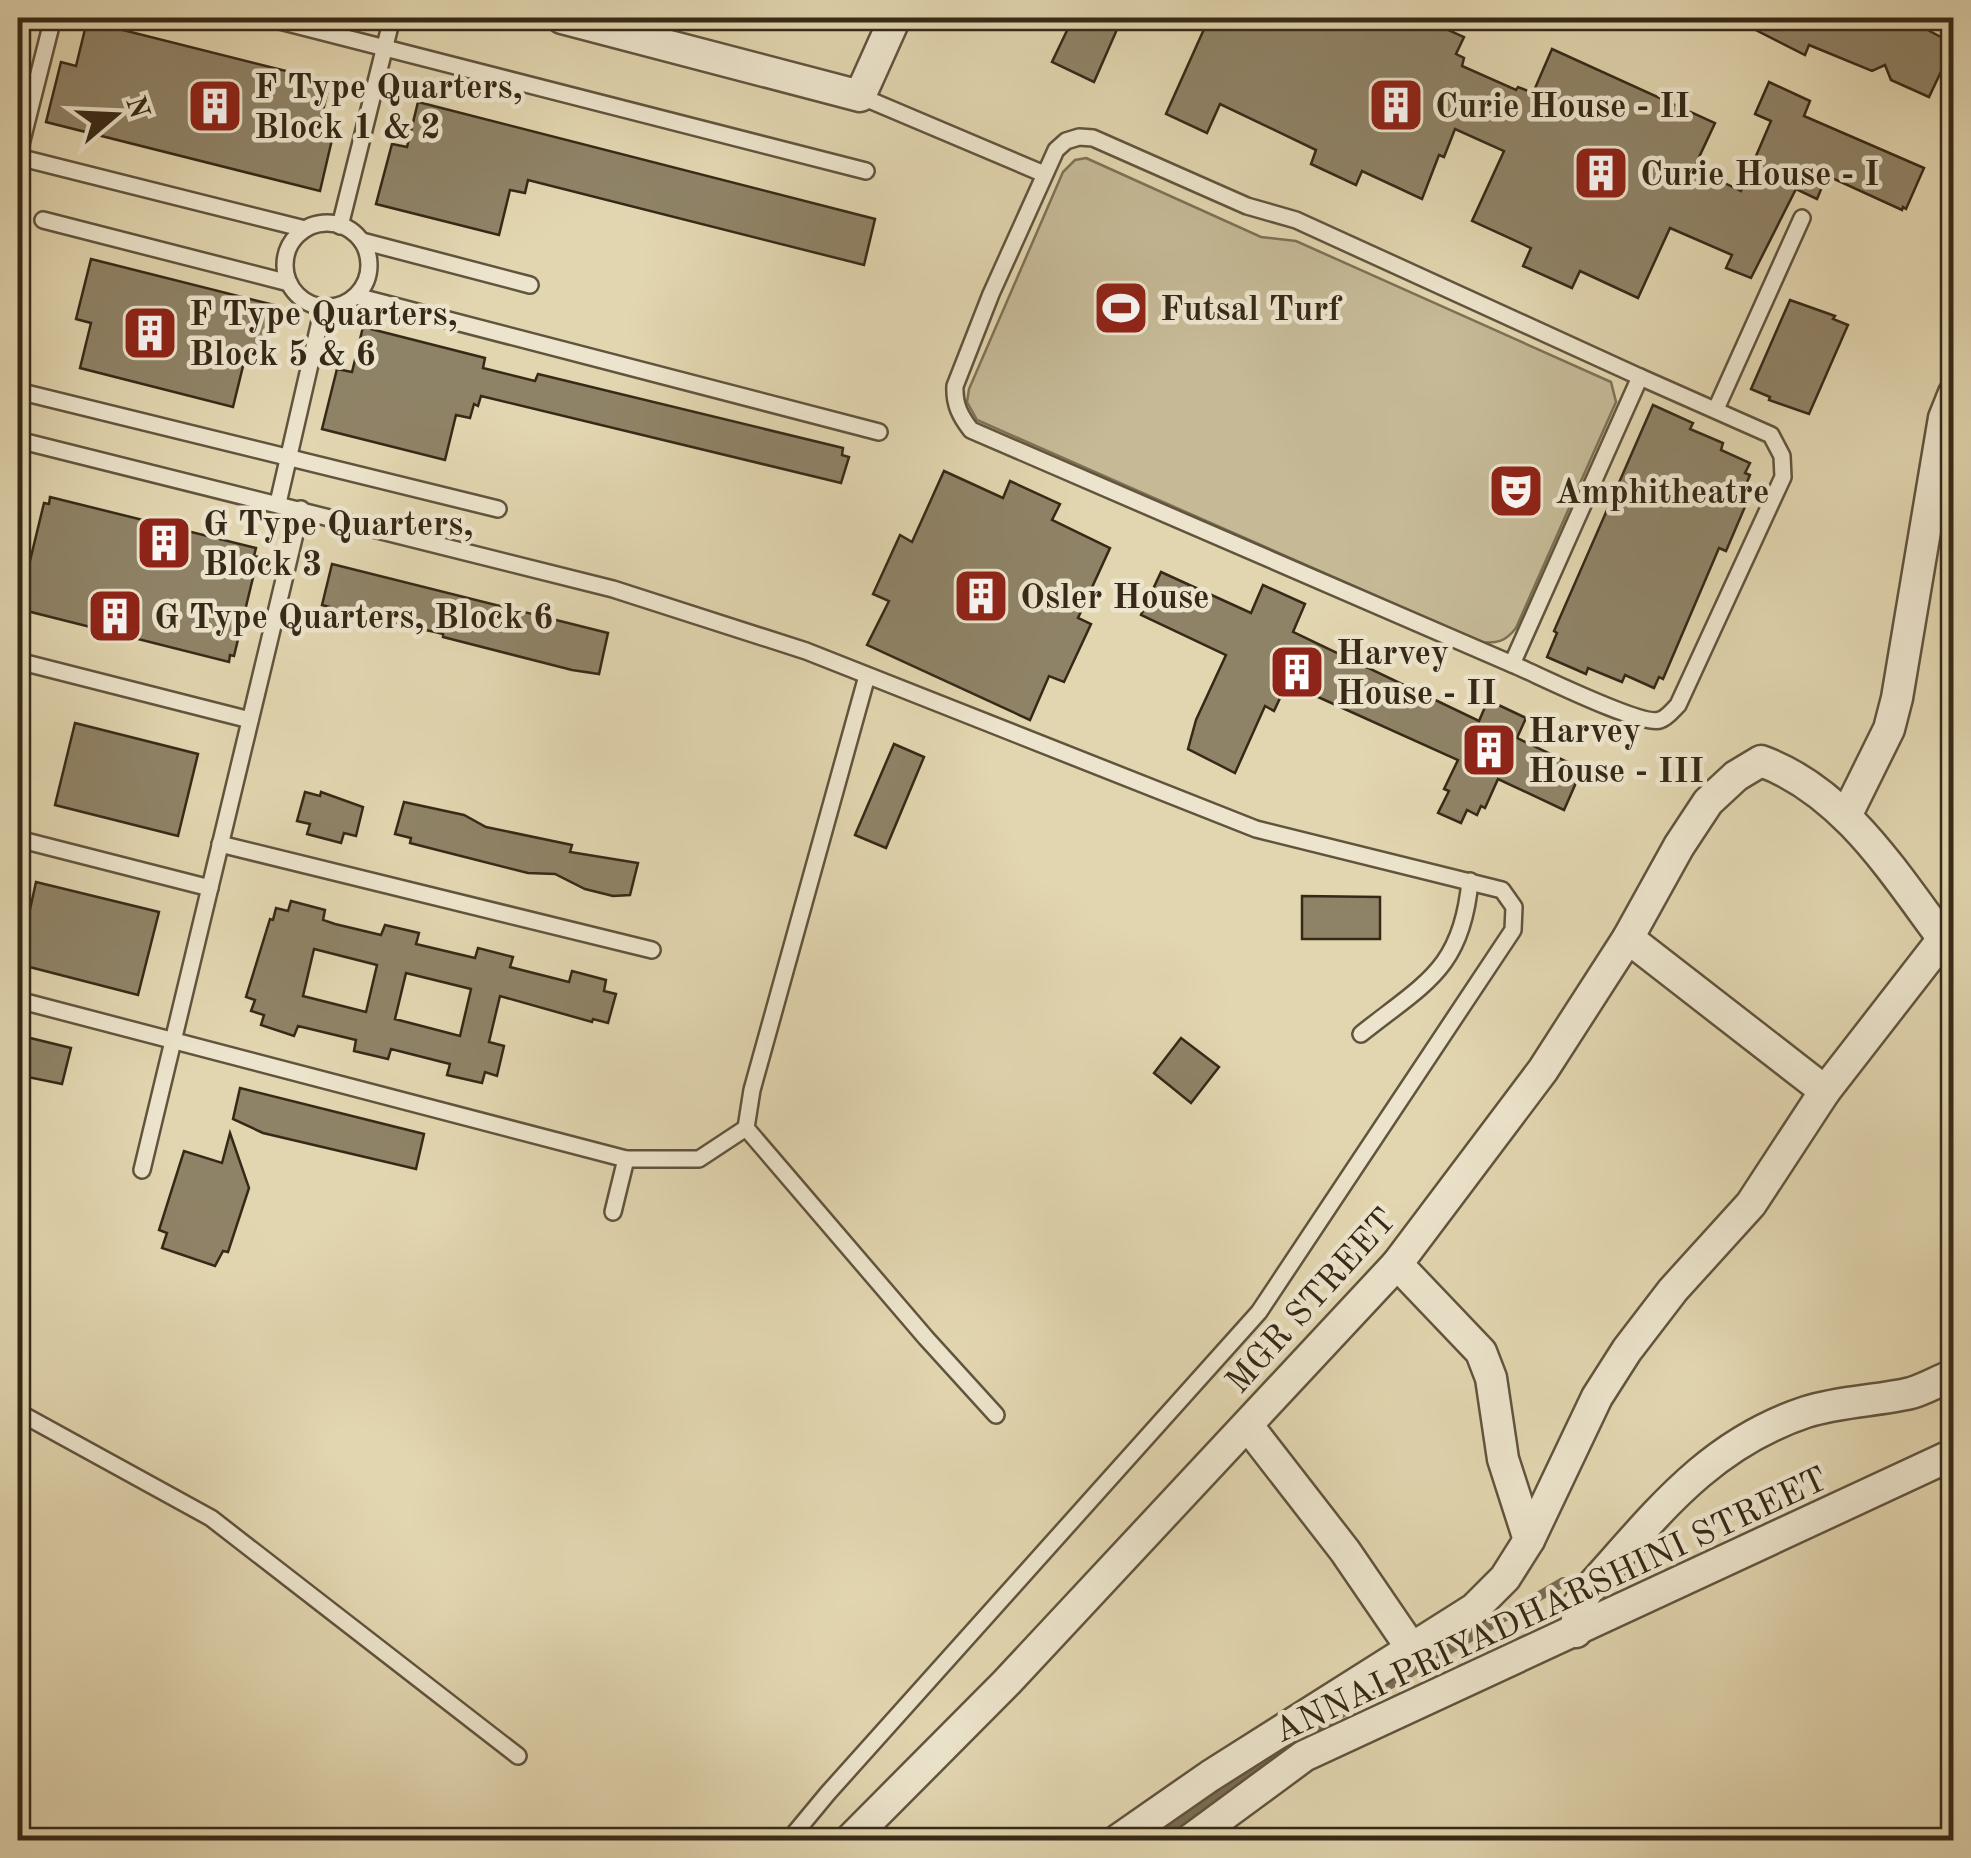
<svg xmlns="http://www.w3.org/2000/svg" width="1971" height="1858" viewBox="0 0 1971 1858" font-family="'Old Standard TT',serif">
<rect width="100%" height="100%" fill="#e2d6b0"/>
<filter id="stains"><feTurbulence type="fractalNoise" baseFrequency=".002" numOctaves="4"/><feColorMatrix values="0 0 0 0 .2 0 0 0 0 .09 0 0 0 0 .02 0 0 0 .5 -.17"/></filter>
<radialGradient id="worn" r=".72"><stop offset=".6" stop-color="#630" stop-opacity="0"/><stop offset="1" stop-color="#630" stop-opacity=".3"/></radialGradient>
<!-- green -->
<path fill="#c5b996" stroke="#7e7156" stroke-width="2.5" d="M1086 158 1261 237 1296 241 1611 382 1616 402 1516 628C1506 641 1497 644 1481 642L977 420 967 402 969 389 1063 172 1075 160Z"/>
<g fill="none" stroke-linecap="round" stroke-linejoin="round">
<!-- stream -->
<path stroke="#7a6d54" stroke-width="10" d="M1153 1840 1311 1731 1563 1582"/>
</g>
<!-- building -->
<g fill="#8f8367" stroke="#362917" stroke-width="2.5" fill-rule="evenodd">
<path d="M1073 18H1122L1094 82 1052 62Z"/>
<path d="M1209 18H1422L1464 37 1456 54 1464 58 1462 66 1516 90 1518 87 1533 93 1552 49 1715 123 1694 168 1741 191 1771 121 1755 114 1769 82 1810 101 1804 116 1924 168 1906 209 1903 207 1902 210 1830 177H1826L1817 199 1796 189 1751 278 1726 268 1732 255 1670 228 1638 298 1580 271 1572 288 1523 266 1531 248 1472 221 1504 151 1455 129 1444 157 1439 155 1422 199 1362 171 1356 185 1311 164 1316 150 1220 104 1207 133 1166 114Z"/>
<path d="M1732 18H1905L1954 44 1929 97 1891 80 1885 65 1872 71 1809 45 1805 55Z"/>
<path d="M87 21 330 82 319 127 334 131 320 191 46 122 61 62 76 66Z"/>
<path d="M418 102 875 219 864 265 528 180 525 193 510 190 499 235 376 204 392 144 407 147Z"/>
<path d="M91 259 274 305 259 365 244 362 233 407 80 368 91 323 76 319Z"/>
<path d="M1790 300 1835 316 1833 319 1848 325 1809 414 1769 400 1770 397 1751 389Z"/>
<path d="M363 327 485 358 483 368 535 381 538 374 843 448 842 455 849 457 841 483 481 396 478 406 474 404 470 418 456 415 445 460 322 429 337 369 352 372Z"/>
<path d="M1653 405 1693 423 1690 429 1723 443 1721 450 1750 463 1745 473 1750 475 1740 499 1747 502 1726 551 1719 548 1663 679 1659 677 1654 688 1625 675 1622 682 1588 668 1586 674 1547 657 1557 633 1554 631Z"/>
<path d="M944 471 1003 498 1010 481 1060 504 1052 520 1110 548 1078 618 1091 624 1064 682 1049 676 1030 720 867 645 889 601 873 594 900 535 912 542Z"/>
<path d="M50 497 256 548 254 556 258 557 234 656 230 655 229 662 23 610 24 603 20 602 44 503 49 504Z"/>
<path d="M332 564 608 633 599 674 572 670 443 637V634L435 632 330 610V607L322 605Z"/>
<path d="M1161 572 1251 613 1263 585 1305 604 1293 632 1479 721 1488 700 1526 718 1517 738 1582 769 1564 810 1498 779 1485 808 1481 806 1477 815 1467 810 1461 823 1438 813 1449 791 1444 789 1458 760 1287 683 1274 711 1265 706 1235 773 1188 749 1196 720 1226 655 1141 615Z"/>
<path d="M75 723 198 754 178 836 55 805Z"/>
<path d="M894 744 924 757 886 848 855 835Z"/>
<path d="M305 792 320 796 321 792 363 807 356 836 344 833 341 843 307 834 310 824 297 821Z"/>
<path d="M404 802 464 815 486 827 572 845 570 852 638 863 630 895 613 896 585 889 555 874 528 873 410 843 411 838 395 834Z"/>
<path d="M36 882 159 912 138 995 18 964Z"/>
<path d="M1302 896 1380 897V939H1302Z"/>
<path d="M291 901 325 910 323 920 335 924 381 935 385 925 419 933 416 944 475 958 478 948 513 957 510 967 569 982 572 971 606 980 604 991 616 994 608 1023 593 1019 592 1022 500 996 489 1042 504 1046 497 1076 485 1072 482 1083 447 1075 450 1064 391 1049 388 1059 354 1051 356 1040 298 1026 294 1036 261 1025 264 1015 251 1011 255 1000 246 997 270 919 273 920 276 908 288 911ZM314 949 377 965 366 1012 303 996ZM406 973 471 989 460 1036 395 1019Z"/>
<path d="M18 1035 71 1048 62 1084 18 1075Z"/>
<path d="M1181 1038 1219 1067 1191 1103 1154 1073Z"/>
<path d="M240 1088 424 1134 416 1169 263 1133 233 1119Z"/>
<path d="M230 1133 249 1188 228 1252 223 1251 215 1266 162 1248 167 1233 159 1230 184 1151 222 1163Z"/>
</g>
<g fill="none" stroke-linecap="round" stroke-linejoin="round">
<!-- service casing -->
<g stroke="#61543d" stroke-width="20">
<g id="service">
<path d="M268 18 866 171"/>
<path d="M860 96 1044 174"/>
<path d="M1079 137 1093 138 1247 206 1296 220 1640 377 1512 664 971 430C960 416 954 404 955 386L991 294 1056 150 1066 141Z"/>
<path d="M18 156 53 18"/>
<path d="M18 157 305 229"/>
<path d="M43 220 289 283"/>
<circle cx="327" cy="265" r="42"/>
<path d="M340 226 392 18"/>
<path d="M362 241 530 285"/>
<path d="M356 296 879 432"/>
<path d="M18 395 26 393 498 509"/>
<path d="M1716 409 1802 218"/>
<path d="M18 440 613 589 806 651 1256 829 1502 890 1514 907 1513 930 1259 1312 828 1793 789 1840"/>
<path d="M278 503 323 308"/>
<path d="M18 661 250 720"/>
<path d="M1512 664C1536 674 1641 727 1660 720 1667 718 1673 710 1678 705L1783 477 1782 456 1771 435 1640 377"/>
<path d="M867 676 752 1090 746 1128 926 1338 996 1415"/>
<path d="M18 839 210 888"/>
<path d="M220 844 652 950"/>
<path d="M18 1000 626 1159H699L746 1128"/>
<path d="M1361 1034C1425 983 1462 969 1470 881"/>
<path d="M142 1170 301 509"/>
<path d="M613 1212 626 1159"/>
<path d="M18 1412 211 1518 518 1756"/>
</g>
</g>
<!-- minor casing -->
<g stroke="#61543d" stroke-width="35">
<g id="minor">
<path d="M562 18 860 96 895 18"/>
<path d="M1847 814 1889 729 1897 698 1944 418 1954 393"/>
<path d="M1628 938 1825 1091"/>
<path d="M1397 1264 1481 1352 1491 1378 1503 1459 1529 1540"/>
<path d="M1248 1426 1345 1551 1412 1649"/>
<path d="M1576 1632 1578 1605 1589 1589C1656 1515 1707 1445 1806 1412 1840 1401 1877 1401 1911 1393 1925 1389 1940 1380 1954 1375"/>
<path d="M850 1840 1007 1682 1397 1264 1543 1070 1628 938 1679 846 1708 802 1736 776 1761 761C1849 793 1899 882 1954 953"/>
<path d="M1118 1840 1210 1776 1474 1609 1505 1578 1529 1540 1597 1397 1627 1350 1673 1290 1751 1204 1825 1091 1943 939"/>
<path d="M1190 1840 1304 1756 1954 1454"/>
</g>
</g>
<!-- service -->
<use href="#service" stroke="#ece4cc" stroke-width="15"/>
<!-- minor -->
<use href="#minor" stroke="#ece4cc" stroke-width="30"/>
</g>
<!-- icons -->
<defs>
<g id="building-square" transform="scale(2.875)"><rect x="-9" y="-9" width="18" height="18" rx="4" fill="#8f2418" stroke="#ece4cc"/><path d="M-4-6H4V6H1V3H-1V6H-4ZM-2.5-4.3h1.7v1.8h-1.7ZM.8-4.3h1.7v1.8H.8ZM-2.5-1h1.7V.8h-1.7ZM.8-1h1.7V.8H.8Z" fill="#fff"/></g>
<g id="stadium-square" transform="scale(2.875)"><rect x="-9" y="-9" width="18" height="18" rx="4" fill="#8f2418" stroke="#ece4cc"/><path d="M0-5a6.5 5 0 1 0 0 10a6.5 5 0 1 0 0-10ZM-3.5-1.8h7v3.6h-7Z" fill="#fff"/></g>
<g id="theatre-square" transform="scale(2.875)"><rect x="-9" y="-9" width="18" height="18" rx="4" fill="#8f2418" stroke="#ece4cc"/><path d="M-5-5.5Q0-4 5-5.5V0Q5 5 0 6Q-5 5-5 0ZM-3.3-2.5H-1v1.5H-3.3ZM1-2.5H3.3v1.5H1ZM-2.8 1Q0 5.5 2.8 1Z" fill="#fff"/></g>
</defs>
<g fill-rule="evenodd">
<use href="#building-square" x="1396" y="105"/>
<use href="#building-square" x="215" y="106"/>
<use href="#building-square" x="1601" y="173"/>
<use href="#stadium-square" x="1121" y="308"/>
<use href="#building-square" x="150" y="333"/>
<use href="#theatre-square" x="1516" y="491"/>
<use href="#building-square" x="164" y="543"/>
<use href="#building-square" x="981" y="596"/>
<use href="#building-square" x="115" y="616"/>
<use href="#building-square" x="1297" y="672"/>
<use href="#building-square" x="1489" y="750"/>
</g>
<g text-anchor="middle" stroke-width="9" stroke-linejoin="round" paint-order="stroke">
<!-- poi labels -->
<g font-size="35" font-weight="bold" fill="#362917" stroke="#ece4cc" text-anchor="start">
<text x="254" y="98">F Type Quarters,<tspan x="254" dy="40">Block 1 &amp; 2</tspan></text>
<text x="1435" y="117">Curie House - II</text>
<text x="1640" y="185">Curie House - I</text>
<text x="1160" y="320">Futsal Turf</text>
<text x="189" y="325">F Type Quarters,<tspan x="189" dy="40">Block 5 &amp; 6</tspan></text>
<text x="1555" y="503">Amphitheatre</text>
<text x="203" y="535">G Type Quarters,<tspan x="203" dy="40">Block 3</tspan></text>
<text x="1020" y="608">Osler House</text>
<text x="154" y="628">G Type Quarters, Block 6</text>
<text x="1336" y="664">Harvey<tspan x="1336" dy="40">House - II</tspan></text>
<text x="1528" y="742">Harvey<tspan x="1528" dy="40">House - III</tspan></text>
</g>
<!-- street labels -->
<g font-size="35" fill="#362917" stroke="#ece4cc">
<text transform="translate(1310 1300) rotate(-48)" y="12">MGR STREET</text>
<text transform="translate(1550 1604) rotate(-25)" y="12">ANNAI PRIYADHARSHINI STREET</text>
</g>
</g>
<!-- margin -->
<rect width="1971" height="1858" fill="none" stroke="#e2d6b0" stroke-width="60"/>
<rect x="20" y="20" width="1931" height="1818" fill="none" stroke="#362917" stroke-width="5"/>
<rect x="30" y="30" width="1911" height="1798" fill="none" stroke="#362917" stroke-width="2.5"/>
<!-- north arrow -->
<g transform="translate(115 115) rotate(71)" stroke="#ece4cc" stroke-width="8" paint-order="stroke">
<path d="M0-8L18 38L0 25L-18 38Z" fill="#362917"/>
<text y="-15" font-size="28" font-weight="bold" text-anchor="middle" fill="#362917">N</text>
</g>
<rect width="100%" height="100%" filter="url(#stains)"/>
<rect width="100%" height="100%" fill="url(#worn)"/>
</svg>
